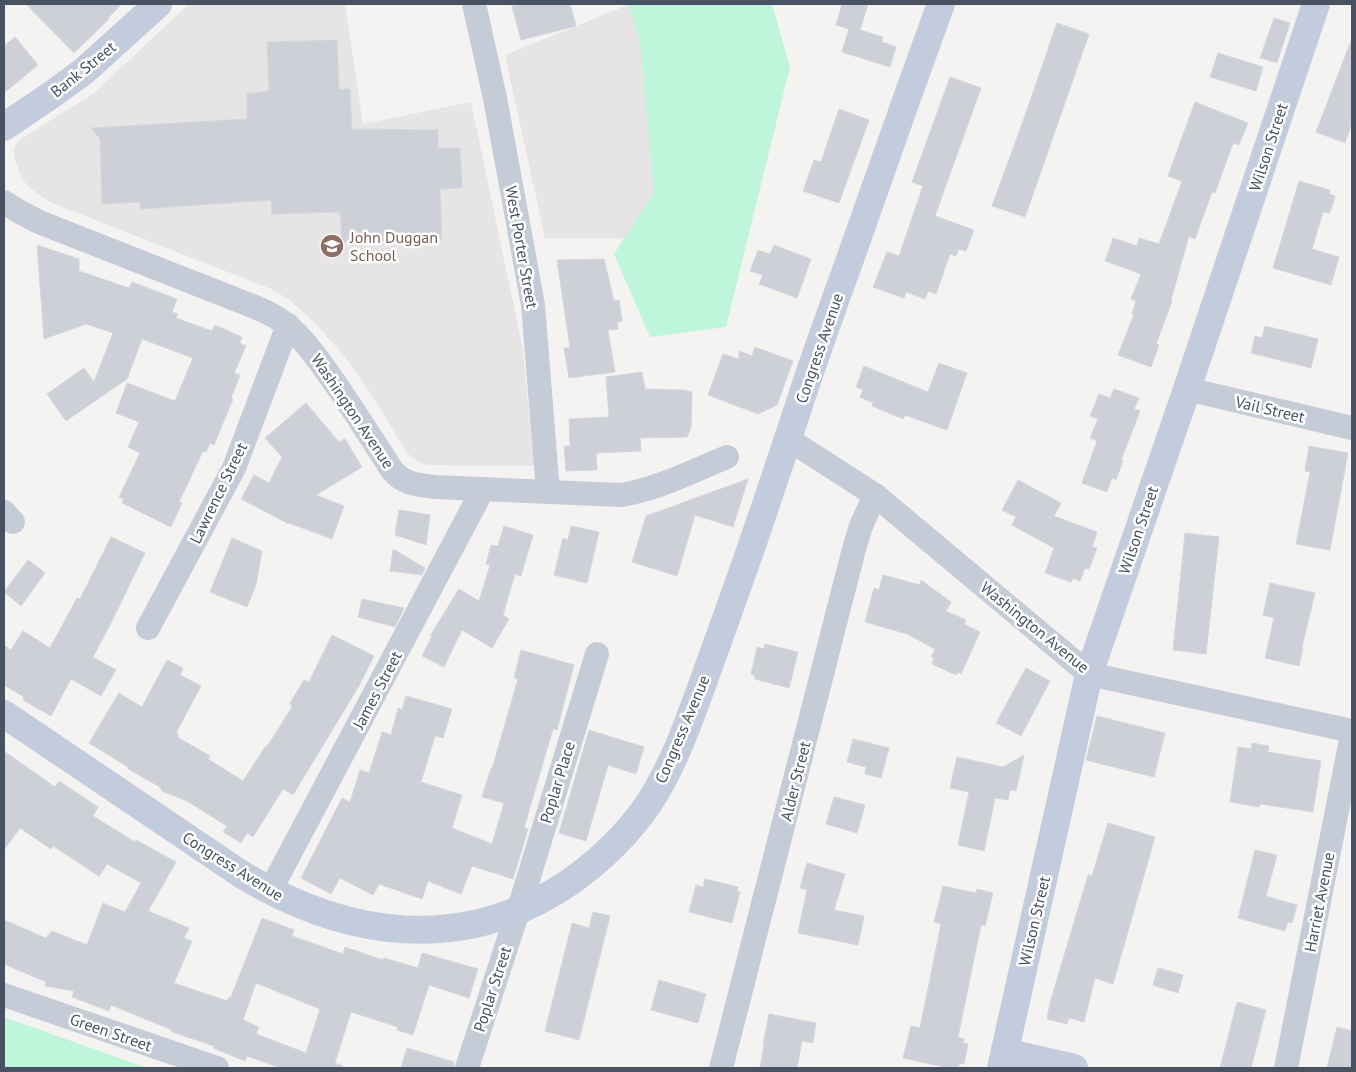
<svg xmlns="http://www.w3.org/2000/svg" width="1356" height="1072" viewBox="0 0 1356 1072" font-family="'PT Sans',sans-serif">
<rect width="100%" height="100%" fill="#f5f3f2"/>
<!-- education -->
<g fill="#e6e4e4">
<path d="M189 4H345L363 124 471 102 523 350 534 466 430 465 422 464 416 460 407 453 373 397 345 357 317 325 290 300 271 289 52 203 35 192 27 185 21 177 14 157V151L16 144 21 139 94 93Z"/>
<path d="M630 4H672L690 239 545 238 505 55Z"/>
</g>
<!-- green -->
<g fill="#bef5db">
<path d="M628 4H772L790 67 726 327 650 337 614 254 654 192 639 37Z"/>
<path d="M4 1017 147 1068H4Z"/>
</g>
<!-- building -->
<g fill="#ced0d8" stroke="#d6d7de" fill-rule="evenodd">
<path d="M26 4H122L108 18 109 19 74 53Z"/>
<path d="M522 4H570L576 26 521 40 512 6Z"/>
<path d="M842 4H868L860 30 883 37 882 42 896 47 890 67 842 52 849 29 836 25Z"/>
<path d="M1274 18 1290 23 1277 63 1260 58Z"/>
<path d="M1057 23 1089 34 1025 217 992 206 1022 124Z"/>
<path d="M15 37 38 65 4 93V46Z"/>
<path d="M337 40 339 89H350L352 129 438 130V148H460L462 188 440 189 442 239 342 242 340 212 272 214 271 200 141 209 140 202 102 204 100 139 91 128 247 119V94L269 91 267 42Z"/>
<path d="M1351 41 1352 42V123L1345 143 1316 132Z"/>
<path d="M1218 53 1263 67 1256 91 1210 77Z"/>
<path d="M950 77 981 88 935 216 974 230 966 251 959 249 956 256 950 254 936 294 928 291 925 299 906 292 904 298 873 287 887 252 899 256 923 186 912 182Z"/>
<path d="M1195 102 1248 123 1239 145 1233 143 1215 193 1212 192 1195 239 1189 236 1171 300 1172 301 1156 344 1159 345 1151 367 1118 355 1134 314H1132L1136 301 1131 299 1141 274 1105 261 1113 238 1137 246 1139 238 1159 244 1182 181 1168 176Z"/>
<path d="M839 109 869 120 839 203 803 191 814 160 821 162Z"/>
<path d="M1299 181 1330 190 1329 194 1335 196 1330 213 1323 212 1312 249 1339 257 1331 285 1273 268Z"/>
<path d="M37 245 79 259V271L129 288 132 282 177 299 172 312 178 314 176 318 212 331 215 325 242 337 240 343 246 346 234 373 240 375 231 398 233 399 214 445 210 443 206 452 203 451 179 502 182 503 171 527 122 503 124 499 119 497 140 453 128 447 139 422 116 413 127 383 175 401 193 358 142 339 127 379 66 421 47 394 84 368 94 382 113 333 86 324 44 339Z"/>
<path d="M774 245 811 259 797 298 759 284 763 275 750 271 758 250 770 254Z"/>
<path d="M604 259 614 301 619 300 622 321 617 322 618 329 608 330 615 372 569 378 564 348H570L557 260Z"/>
<path d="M1265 326 1318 339 1311 368 1251 353 1255 336 1262 338Z"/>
<path d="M755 347 793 361 777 405 758 414 708 395 723 354 738 359 740 351 752 356Z"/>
<path d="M939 363 967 373 947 430 905 415 903 419 872 406 873 403 860 397 863 390 856 387 864 366 928 392Z"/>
<path d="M642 372 645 389 684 390 692 392 691 428 687 437 640 438 641 451 596 453 597 470 566 471 564 446H570L569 419 609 417 606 377Z"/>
<path d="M1114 389 1139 398 1134 409 1140 411 1121 460 1123 461 1116 480 1112 478 1107 492 1082 483 1097 441 1090 438 1098 419 1090 416 1099 394 1110 398Z"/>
<path d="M306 403 339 442 345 439 362 467 316 495 344 506 332 539 289 523V524L241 499 254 475 269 483 282 457 265 438Z"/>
<path d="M1309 446 1348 453 1330 550 1296 544 1310 472 1305 471Z"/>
<path d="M748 479 733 527 695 515 677 576 632 562 646 516Z"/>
<path d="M1018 480 1061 503 1054 516 1097 532 1092 547 1097 548 1089 569 1085 568 1080 581 1073 578 1071 582 1045 573 1054 548 1012 525 1016 517 1002 510Z"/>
<path d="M399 510 430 515 426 545 395 535Z"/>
<path d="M504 526 533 535 521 576 515 574 503 615 509 619 492 648 462 630 444 667 422 656 432 636H430L459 589 479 601 490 565 486 564 491 545 498 546Z"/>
<path d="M571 526 599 532 587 583 554 575 563 538 568 540Z"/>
<path d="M1185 533 1219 537 1206 654 1173 650Z"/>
<path d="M111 537 145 553 110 625 93 657 116 670 101 696 71 679 51 716 23 700 24 697 4 685V645L11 650 23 631 50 648 77 598 80 599Z"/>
<path d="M232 538 262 551 256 585 247 607 210 592Z"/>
<path d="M393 549 425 568 422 575 390 571Z"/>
<path d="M28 560 45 573 21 606 4 592Z"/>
<path d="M883 575 920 585 921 580 951 602 946 611 966 620 964 624 980 632 961 674 958 672 956 675 932 664 934 658 931 657 935 649 907 634 865 622 874 588 879 590Z"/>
<path d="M1270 583 1315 593 1302 647 1303 648 1299 666 1265 658 1274 618 1263 615Z"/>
<path d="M362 599 404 608 395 627 358 617Z"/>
<path d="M332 635 374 656 359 686 293 795 283 789 253 837 247 833 241 843 223 832 227 826 187 801 162 791 160 787 128 769V767L89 743 119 693 142 707 167 660 183 668 180 675 201 686 176 733 179 734 177 737 210 756 208 759 243 781 265 747 266 748 292 707 290 703 304 680 309 682Z"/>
<path d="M765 644 798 652 789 688 755 679V676L751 674 757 647 764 649Z"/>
<path d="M521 650 574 665 557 730 553 729 524 828 528 829 513 879 472 866 461 894 428 881 422 899 379 884 373 895 340 878 331 894 301 878 342 798 350 802 360 770 369 773 382 732 391 735 398 708 402 710 406 696 452 709 443 738 435 736 421 782 462 795 452 828 492 844 504 803 482 797 491 768 492 769 518 679 514 678Z"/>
<path d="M1026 668 1050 681 1021 736 996 723Z"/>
<path d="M1097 716 1165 733 1154 777 1086 760Z"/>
<path d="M589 730 644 747 636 774 608 765 586 841 559 833Z"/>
<path d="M853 739 889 748 881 778 865 774 866 767 847 762Z"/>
<path d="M1252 743 1269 746 1268 752 1321 761 1313 812 1260 804 1259 807 1230 802 1238 747 1251 749Z"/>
<path d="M4 751 55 787 59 781 98 807 93 816 135 842 136 840 176 862 148 911 189 928 184 938 192 941 174 983 227 1001 229 997H231L262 918 294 930 292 936 343 954 345 947 383 960 384 958 418 968 422 953 478 969 469 998 429 985 413 1035 397 1030 398 1027 351 1012 335 1063 343 1066V1068H281L247 1056 245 1061 213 1048 214 1046 172 1032V1030L111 1005 109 1011 72 997 74 991 45 986 46 982 4 964V920L46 938 52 931 87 945 103 903 125 912 141 883 107 864 99 876 53 846 51 849 20 828 4 850ZM256 983 320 1009 306 1053 256 1034 259 1027 243 1020Z"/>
<path d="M1024 755 1016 791 1010 790 1008 800 995 798 984 851 958 845 969 792 950 788 957 757 1003 767Z"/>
<path d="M834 797 865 805 857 833 826 824Z"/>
<path d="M1108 823 1155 837 1113 984 1095 978 1084 1022 1069 1018 1067 1024 1047 1019 1050 1003 1088 875 1092 876Z"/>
<path d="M1255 850 1277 855 1266 896 1297 905 1292 923 1288 922 1285 931 1238 918Z"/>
<path d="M807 863 845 874 834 910 864 916 858 945 798 933 807 890 800 888Z"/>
<path d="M705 879 738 887 737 891 740 892 732 923 689 912 696 885 703 887Z"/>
<path d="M943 886 976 893 977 889 993 893 985 926 981 925 958 1037 964 1039 963 1043 968 1044 964 1064 960 1063 958 1068H949L903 1058 911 1026 920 1028 941 924 934 922Z"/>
<path d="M593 912 610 916 579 1040 545 1031 572 923 589 928Z"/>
<path d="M1158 968 1183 975 1178 993 1153 985Z"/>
<path d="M659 980 706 994 698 1023 651 1010Z"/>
<path d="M1237 1002 1266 1010 1251 1068H1220Z"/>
<path d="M769 1014 816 1023 813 1043 802 1041 797 1068H760L764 1045H763Z"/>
<path d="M1337 1027 1352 1031V1068H1327Z"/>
<path d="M407 1048 454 1062V1068H401Z"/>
</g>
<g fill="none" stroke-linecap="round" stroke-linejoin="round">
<!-- street -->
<g stroke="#c5ccd8" stroke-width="24">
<path d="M474 4 495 98 533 305 548 492"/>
<path d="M4 202 18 211 39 222 255 307C267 312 279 318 288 326 308 343 322 365 337 386 356 414 374 442 392 470 403 484 418 485 435 487L621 495C658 489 693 471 727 457"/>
<path d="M1187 389 1352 428"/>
<path d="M788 439 875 495 1089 674 1352 731"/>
<path d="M4 512 13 522"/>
<path d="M148 628 234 468 288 325"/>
<path d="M270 891 483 489"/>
<path d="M4 995 217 1068"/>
<path d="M467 1068 527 883 597 654"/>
<path d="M721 1068 854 549 861 526 875 495"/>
<path d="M1286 1068 1352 735"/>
</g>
<!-- secondary -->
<g stroke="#c3ccdc" stroke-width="28">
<path d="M4 127 54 93 84 71 158 4"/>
<path d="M4 714 241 874C346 938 464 955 570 882 601 860 628 834 649 803 679 757 695 703 714 652 745 567 774 482 802 396 820 341 840 288 859 234 886 157 913 80 941 4"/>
<path d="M1005 1052 1074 1068"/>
<path d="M1001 1068 1089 674 1187 389 1316 4"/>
</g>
</g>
<!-- icons -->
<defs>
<g id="school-disc" transform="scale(1.25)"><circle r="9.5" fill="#8d6e63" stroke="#fff"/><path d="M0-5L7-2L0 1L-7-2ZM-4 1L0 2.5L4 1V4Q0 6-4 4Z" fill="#fff"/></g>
</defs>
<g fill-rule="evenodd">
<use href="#school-disc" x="332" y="246"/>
</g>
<g text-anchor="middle" stroke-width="5" stroke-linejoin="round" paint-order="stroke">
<!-- street labels -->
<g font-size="16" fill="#485262" stroke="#fff">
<text transform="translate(83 69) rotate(-39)" y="6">Bank Street</text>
<text transform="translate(1268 147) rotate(-72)" y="6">Wilson Street</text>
<text transform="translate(522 247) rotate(80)" y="6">West Porter Street</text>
<text transform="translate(819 348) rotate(-71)" y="6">Congress Avenue</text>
<text transform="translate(1270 409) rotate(13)" y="6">Vail Street</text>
<text transform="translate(353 411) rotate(56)" y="6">Washington Avenue</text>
<text transform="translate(218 493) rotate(-64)" y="6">Lawrence Street</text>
<text transform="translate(1138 530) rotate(-71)" y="6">Wilson Street</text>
<text transform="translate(1035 627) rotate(39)" y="6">Washington Avenue</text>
<text transform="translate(377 690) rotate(-62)" y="6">James Street</text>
<text transform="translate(682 729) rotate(-67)" y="6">Congress Avenue</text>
<text transform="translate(795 781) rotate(-76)" y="6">Alder Street</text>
<text transform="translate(557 782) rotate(-73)" y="6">Poplar Place</text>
<text transform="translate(233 866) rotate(32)" y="6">Congress Avenue</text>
<text transform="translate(1319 902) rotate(-79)" y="6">Harriet Avenue</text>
<text transform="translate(1034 921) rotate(-77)" y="6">Wilson Street</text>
<text transform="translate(492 989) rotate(-72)" y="6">Poplar Street</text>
<text transform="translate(111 1032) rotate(19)" y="6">Green Street</text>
</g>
<!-- education labels -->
<g font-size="16" fill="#785e54" stroke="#fff" text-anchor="start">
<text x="350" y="243">John Duggan<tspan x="350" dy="18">School</tspan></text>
</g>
</g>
<!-- border -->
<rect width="1356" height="1072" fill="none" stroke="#485262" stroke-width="10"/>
</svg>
